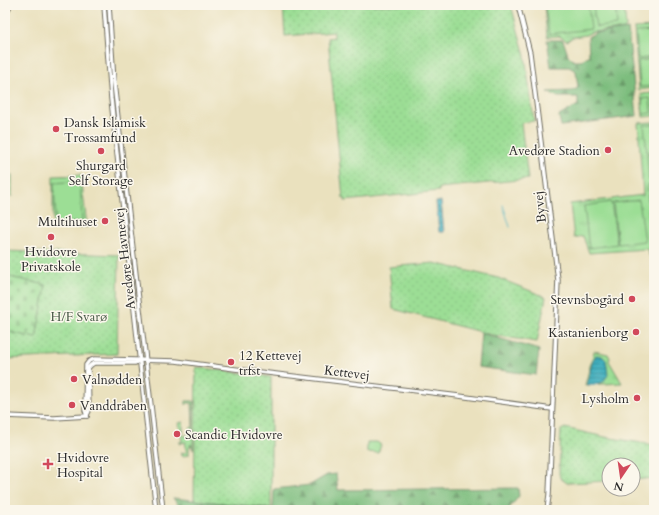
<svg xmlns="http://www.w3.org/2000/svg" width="659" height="515" viewBox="0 0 659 515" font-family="Cardo,serif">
<defs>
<pattern id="grass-dots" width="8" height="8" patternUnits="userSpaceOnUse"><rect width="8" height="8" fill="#9cde95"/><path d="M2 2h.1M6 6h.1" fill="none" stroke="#87bf81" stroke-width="1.8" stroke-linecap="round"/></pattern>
<pattern id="forest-firs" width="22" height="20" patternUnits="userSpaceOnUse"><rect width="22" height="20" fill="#7dbd7e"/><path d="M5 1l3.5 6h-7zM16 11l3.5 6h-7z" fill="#679a67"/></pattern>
<pattern id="cemetery-stones" width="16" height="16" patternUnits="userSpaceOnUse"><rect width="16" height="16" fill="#9cde95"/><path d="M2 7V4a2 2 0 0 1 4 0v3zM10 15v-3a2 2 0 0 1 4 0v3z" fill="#87bf81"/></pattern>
<pattern id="park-tufts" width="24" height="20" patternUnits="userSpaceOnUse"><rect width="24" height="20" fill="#9cde95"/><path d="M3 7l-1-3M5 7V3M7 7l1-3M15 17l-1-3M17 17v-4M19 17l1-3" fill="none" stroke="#87bf81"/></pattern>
<pattern id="water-rules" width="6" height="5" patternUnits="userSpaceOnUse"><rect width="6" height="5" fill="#41afbe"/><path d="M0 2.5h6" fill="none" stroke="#378f9b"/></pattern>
</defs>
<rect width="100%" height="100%" fill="#fbf7ec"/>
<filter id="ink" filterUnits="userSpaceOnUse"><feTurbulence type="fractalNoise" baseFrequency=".025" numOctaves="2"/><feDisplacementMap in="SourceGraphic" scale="8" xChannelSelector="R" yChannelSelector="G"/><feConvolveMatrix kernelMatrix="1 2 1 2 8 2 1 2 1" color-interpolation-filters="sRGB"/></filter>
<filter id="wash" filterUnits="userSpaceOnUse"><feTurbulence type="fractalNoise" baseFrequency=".012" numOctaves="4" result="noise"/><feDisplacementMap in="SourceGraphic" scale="16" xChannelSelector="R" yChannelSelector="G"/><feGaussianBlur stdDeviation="0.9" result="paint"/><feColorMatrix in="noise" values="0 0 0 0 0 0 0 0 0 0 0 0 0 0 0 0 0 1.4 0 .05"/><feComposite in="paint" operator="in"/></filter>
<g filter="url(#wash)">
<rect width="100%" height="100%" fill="#eae1be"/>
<!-- grass -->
<g fill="url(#grass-dots)" stroke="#648460">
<path d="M283 5H511L525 56 534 121 521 123 528 179 439 188V191L345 201V198H343L328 38 334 37V32L285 36Z"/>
<path d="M5 251 119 255 117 354 5 359V331L36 338 46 285 5 276Z"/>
<path d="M434 263 498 278 546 297 537 342 492 335 393 309 389 267Z"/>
<path d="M196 367 271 377V508L194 500Z"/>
<path d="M186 401H194L193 450 191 444 189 448V455L182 456 181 453 187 452 185 442 179 444 180 443 179 442H182L179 423 183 422V431L184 432 182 434 185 436 190 433V428L193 427 192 403H188L186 405Z"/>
<path d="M565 428 605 437 654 445V478L633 480V465H609V481L567 483 560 478 559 473 561 430Z"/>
</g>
<!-- forest -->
<g fill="url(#forest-firs)" stroke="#547454">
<path d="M628 29 637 116 561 126 559 116 578 105V97H558L547 92 572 91 578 88 576 71 569 67H551L547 40H563L568 55 574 61H581L589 55 588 37 595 33Z"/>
<path d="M481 333 539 350 536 375 478 367Z"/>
<path d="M336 474 338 490 518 488 519 496 508 510H182L173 498 273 509 274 489 310 485 327 475Z"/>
</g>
<!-- cemetery -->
<path fill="url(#cemetery-stones)" stroke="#648460" d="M5 276 46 285 36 338 5 331Z"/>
<!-- park -->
<g fill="url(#park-tufts)" stroke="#648460">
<path d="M544 5H624L626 27 624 29 592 32 586 35 573 37 567 41 559 36 547 37Z"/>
<path d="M654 27V88L639 90 634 28Z"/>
<path d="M654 93V116L643 117 641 94Z"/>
<path d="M654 122V256L650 257 647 249 589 253 583 236 574 238 570 204 643 195 638 123Z"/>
<path d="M81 175 87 227 53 226V176Z"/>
<path d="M594 351 608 354 610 358 609 361 622 383 585 385Z"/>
<path d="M367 442H377L381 445 378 453 367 452Z"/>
</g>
<!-- pitch -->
<g fill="#9cde95" stroke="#648460">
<path d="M560 5H588L591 29 549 34 545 7Z"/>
<path d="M593 5H615L617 25 596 27Z"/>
<path d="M654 31V57L638 59 636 32Z"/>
<path d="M654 59V86L640 87 638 61Z"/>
<path d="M650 98 651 113 643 114 642 99Z"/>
<path d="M644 125H654V151L647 152Z"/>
<path d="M654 153V180H649L647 154Z"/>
<rect x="5" y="175" width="7" height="21"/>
<path d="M80 181 82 222 56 224 54 183Z"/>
<path d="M647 185H654V227L650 228Z"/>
<path d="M639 200 645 241 618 244 613 203Z"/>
<path d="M611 202 617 244 589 248 584 206Z"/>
</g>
<!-- water -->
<g fill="url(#water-rules)" stroke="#366d74">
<path d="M441 201 444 232H439L436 202Z"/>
<path d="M596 355 602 356 606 360 608 375 603 382 595 385H588L587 383 593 360Z"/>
</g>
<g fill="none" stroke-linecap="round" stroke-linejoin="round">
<!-- stream -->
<path stroke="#41afbe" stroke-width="1" d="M503 205 510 227"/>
</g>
</g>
<g filter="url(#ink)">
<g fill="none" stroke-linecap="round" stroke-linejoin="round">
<!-- tertiary casing -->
<g stroke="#6e6b5e" stroke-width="5.5">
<g id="tertiary">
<path d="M104 5 111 99 156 510"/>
<path d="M109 5 114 83 163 510"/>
<path d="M518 5 530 53 558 280 549 495 547 510"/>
<path d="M5 17 10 5"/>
<path d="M87 415 89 411 88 368 91 365 94 363H135L139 361"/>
<path d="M5 416 54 418 87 416"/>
<path d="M87 416 85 410 86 365 89 361 94 359 176 361 235 369 459 396 552 409"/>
</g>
</g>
<!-- tertiary -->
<use href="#tertiary" stroke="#fff" stroke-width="3.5"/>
</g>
</g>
<!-- markers -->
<g fill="#d1495b" stroke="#fbf7ec" stroke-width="1.5">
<circle cx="56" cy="129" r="4"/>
<circle cx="608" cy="150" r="4"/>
<circle cx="101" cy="151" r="4"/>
<circle cx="105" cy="221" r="4"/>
<circle cx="51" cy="237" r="4"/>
<circle cx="632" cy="299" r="4"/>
<circle cx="636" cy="332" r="4"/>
<circle cx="231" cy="362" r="4"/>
<circle cx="74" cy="379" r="4"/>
<circle cx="637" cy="398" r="4"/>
<circle cx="72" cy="405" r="4"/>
<circle cx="177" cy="434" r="4"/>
<path d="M46 458h4v4h4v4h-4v4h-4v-4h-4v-4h4z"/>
</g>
<g text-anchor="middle" stroke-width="3" stroke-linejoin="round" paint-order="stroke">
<!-- poi labels -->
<g font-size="13" fill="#2b2b2b" stroke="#fbf7ec" text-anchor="start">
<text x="64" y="127">Dansk Islamisk<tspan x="64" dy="15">Trossamfund</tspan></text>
<text x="600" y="155" text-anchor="end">Avedøre Stadion</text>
<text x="101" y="170" text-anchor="middle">Shurgard<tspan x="101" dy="15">Self Storage</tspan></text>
<text x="97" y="226" text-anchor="end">Multihuset</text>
<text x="51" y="256" text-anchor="middle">Hvidovre<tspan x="51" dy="15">Privatskole</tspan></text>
<text x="624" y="304" text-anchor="end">Stevnsbogård</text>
<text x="628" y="337" text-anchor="end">Kastanienborg</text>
<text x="239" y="360">12 Kettevej<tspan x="239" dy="15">trfst</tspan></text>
<text x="82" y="384">Valnødden</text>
<text x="629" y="403" text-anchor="end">Lysholm</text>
<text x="80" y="410">Vanddråben</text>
<text x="185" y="439">Scandic Hvidovre</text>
<text x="57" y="462">Hvidovre<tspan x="57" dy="15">Hospital</tspan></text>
</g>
<!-- street labels -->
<g font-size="13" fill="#2b2b2b" stroke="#fbf7ec">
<text transform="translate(539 207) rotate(-97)" y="5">Byvej</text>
<text transform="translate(124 259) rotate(-97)" y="5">Avedøre Havnevej</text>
<text transform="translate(347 372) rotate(7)" y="5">Kettevej</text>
</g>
<!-- park labels -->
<g font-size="13" fill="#475846" stroke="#fbf7ec">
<text x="79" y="321">H/F Svarø</text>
</g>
</g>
<!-- margin -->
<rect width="659" height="515" fill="none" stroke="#fbf7ec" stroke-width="20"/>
<!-- north arrow -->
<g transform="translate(621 477) rotate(193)"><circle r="19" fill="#fbf7ec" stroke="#a8a59f"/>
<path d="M0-3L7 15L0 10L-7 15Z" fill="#d1495b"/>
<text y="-6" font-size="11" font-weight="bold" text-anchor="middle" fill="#2b2b2b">N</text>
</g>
</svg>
